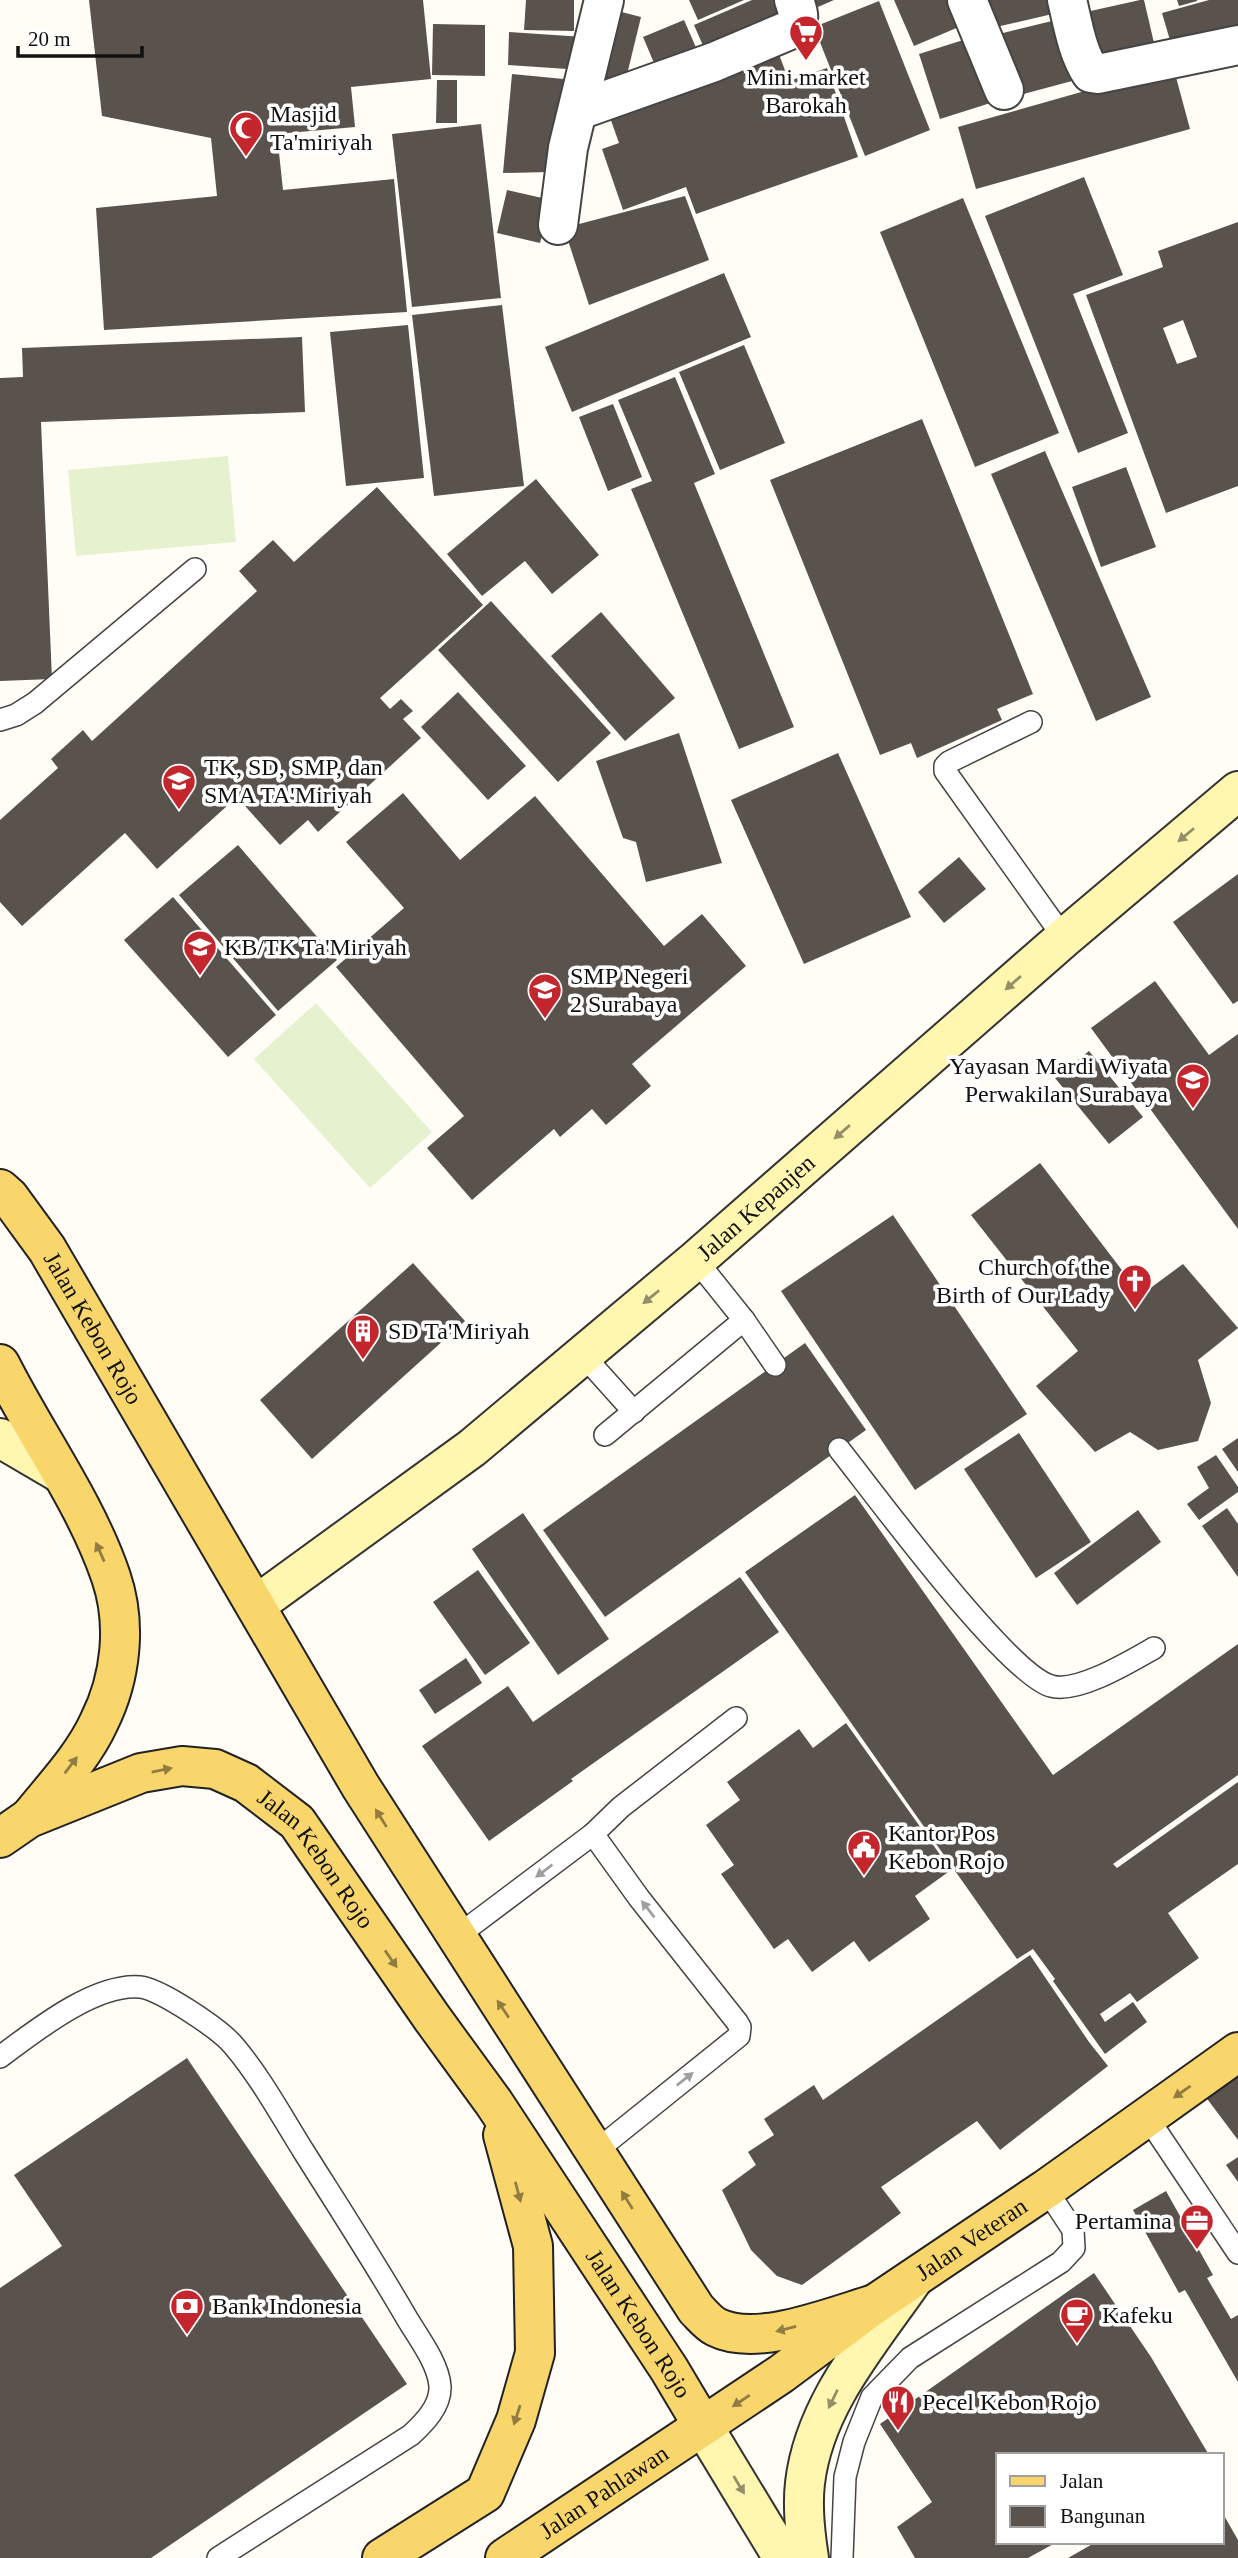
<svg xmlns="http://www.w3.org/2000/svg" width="1238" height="2558" viewBox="0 0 1238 2558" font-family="'Times New Roman',serif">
<rect width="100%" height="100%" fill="#fffdf5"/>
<!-- pitch -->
<g fill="#e6f2cf">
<path d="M228 456 236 542 76 556 68 470Z"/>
<path d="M316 1003 432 1132 370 1188 254 1059Z"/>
</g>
<!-- building -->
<g fill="#5a524d" fill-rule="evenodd">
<path d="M89 0H423L431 79 351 87 355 127 277 134 283 190 394 179 407 312 104 330 96 208 217 196 211 138 102 116Z"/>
<path d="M526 0H574V31L524 30Z"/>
<path d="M689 0H744L698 20Z"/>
<path d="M752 0H775L785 24 708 57 694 25Z"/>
<path d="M815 0H834L818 7Z"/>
<path d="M894 0H964L973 21 914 46Z"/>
<path d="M976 0H1058L1061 12 983 30Z"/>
<path d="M1140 0H1144L1154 43 1096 56 1086 12Z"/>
<path d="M1177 0H1197V1L1179 6Z"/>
<path d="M1209 0H1238V36L1174 54 1162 13Z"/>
<path d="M879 1 930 130 865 156 814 27Z"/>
<path d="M610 9 641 17 624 87 592 78Z"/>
<path d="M684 20 698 52 657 70 643 37Z"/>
<path d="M1056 20 1072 81 1008 98 991 36Z"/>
<path d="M433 24 485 25V76L432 75Z"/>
<path d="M509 32 584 37 582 70 508 65Z"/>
<path d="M979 35 1000 100 940 119 919 54Z"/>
<path d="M777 49 789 81 827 68 858 157 696 214 686 187 623 210 602 149 619 143 607 109Z"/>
<path d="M1173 66 1190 129 976 189 958 127Z"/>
<path d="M512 74 574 80 549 172 503 173Z"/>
<path d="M437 80H457V123H436Z"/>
<path d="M481 124 501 298 412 307 392 134Z"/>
<path d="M1084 177 1123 275 1073 294 1128 433 1078 453 985 216Z"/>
<path d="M507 190 551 200 540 243 497 233Z"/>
<path d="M685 196 709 260 589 305 564 228Z"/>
<path d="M963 198 1059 433 975 467 880 232Z"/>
<path d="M1238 222V486L1166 513 1086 295 1163 267 1158 251ZM1183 320 1197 357 1177 364 1163 328Z"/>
<path d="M724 273 751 337 572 412 545 347Z"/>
<path d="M502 305 524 486 434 496 412 315Z"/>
<path d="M408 325 424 478 346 486 330 332Z"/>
<path d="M302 337 305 412 41 422 52 679 0 681V378L23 377 22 348Z"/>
<path d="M744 345 785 443 720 470 679 372Z"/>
<path d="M675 377 715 474 694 483 794 727 739 749 631 489 652 481 618 400Z"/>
<path d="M613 404 642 477 608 491 579 417Z"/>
<path d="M922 419 1033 694 997 709 1002 720 917 758 911 743 880 755 770 480Z"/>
<path d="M1045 451 1151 697 1096 721 991 474Z"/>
<path d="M1126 467 1156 547 1101 567 1072 487Z"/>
<path d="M536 479 599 555 552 594 525 561 482 596 447 554Z"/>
<path d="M377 487 483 605 380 698 390 709 401 699 413 711 403 719 421 738 318 832 308 820 280 845 237 797 157 869 125 833 22 926 0 902V820L58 768 51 759 83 730 92 741 257 591 239 571 273 540 294 562Z"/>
<path d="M491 601 611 733 558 782 438 650Z"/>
<path d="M601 612 675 698 625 741 551 656Z"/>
<path d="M458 692 526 766 488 800 421 727Z"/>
<path d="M679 733 722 863 646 882 636 842 623 838 596 761Z"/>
<path d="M838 753 911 917 804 964 731 800Z"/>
<path d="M403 793 460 860 535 796 664 946 702 914 746 966 632 1064 651 1086 606 1125 592 1109 560 1137 554 1129 472 1200 427 1148 464 1116 336 967 404 908 346 842Z"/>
<path d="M238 845 337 960 278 1011 179 895Z"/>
<path d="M959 857 986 889 944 923 918 892Z"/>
<path d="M1238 874V1001L1233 1004 1173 922Z"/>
<path d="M173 897 276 1015 228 1057 124 940Z"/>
<path d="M1155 981 1209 1055 1238 1034V1229L1091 1028Z"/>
<path d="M1089 1051 1143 1117 1109 1144 1055 1078Z"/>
<path d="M1040 1163 1141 1295 1183 1264 1238 1328 1198 1360 1211 1403 1198 1441 1158 1450 1130 1432 1095 1452 1036 1386 1078 1351 971 1215Z"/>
<path d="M893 1215 1027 1414 915 1490 781 1291Z"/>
<path d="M413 1263 465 1321 312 1459 260 1400Z"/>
<path d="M805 1343 866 1430 605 1617 543 1530Z"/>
<path d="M1019 1433 1091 1542 1036 1578 964 1469Z"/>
<path d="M1238 1438V1472L1222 1449Z"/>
<path d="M1216 1455 1238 1487V1492L1199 1520 1187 1504 1209 1488 1197 1467Z"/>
<path d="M855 1495 1053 1775 1238 1644V1775L1113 1864 1117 1868 1238 1782V1864L1168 1913 1199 1958 1137 2002 1130 1993 1100 2014 1105 2022 1133 2002 1147 2022 1105 2054 1053 1981 1055 1979 1033 1949 1017 1959 745 1572Z"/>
<path d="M1227 1508 1238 1524V1577L1202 1526Z"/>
<path d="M1138 1510 1161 1542 1077 1605 1054 1573Z"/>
<path d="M523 1513 609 1639 558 1675 472 1549Z"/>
<path d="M478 1570 530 1643 485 1675 433 1602Z"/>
<path d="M740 1577 779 1632 571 1779 573 1781 489 1841 422 1746 508 1686 533 1722Z"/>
<path d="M466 1658 482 1683 435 1714 419 1690Z"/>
<path d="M846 1723 951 1870 915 1896 930 1919 869 1962 854 1941 812 1972 788 1939 774 1949 721 1874 734 1865 706 1825 740 1800 727 1782 799 1729 813 1748Z"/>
<path d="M1030 1955 1089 2042 1108 2066 1000 2150 977 2121 881 2187 901 2213 802 2285 777 2276 751 2250 722 2190 756 2165 748 2152 774 2135 764 2119 814 2085 823 2100Z"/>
<path d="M187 2058 407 2384 151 2558H0V2288L62 2246 14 2175Z"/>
<path d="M1238 2072V2140L1205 2096Z"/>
<path d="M1238 2157V2182L1226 2165Z"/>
<path d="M1166 2191 1213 2275 1207 2278 1231 2319 1238 2315V2382L1185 2290 1179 2293 1133 2210Z"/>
<path d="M1094 2273 1151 2357 1209 2455H998V2542H1057L1028 2558H915L897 2527 932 2502 880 2424Z"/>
<path d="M1222 2512 1238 2540V2558H1068L1096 2542H1222Z"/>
</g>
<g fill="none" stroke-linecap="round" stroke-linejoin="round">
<!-- lane casing -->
<g stroke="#444" stroke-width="24">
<g id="lane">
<path d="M0 720 16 715 35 703 195 569"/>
<path d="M1031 722 949 762 945 766V771L1064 938"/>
<path d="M696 1260 744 1320 775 1365"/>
<path d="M582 1354 634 1412"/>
<path d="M605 1435 744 1320"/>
<path d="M839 1449C874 1493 1007 1674 1051 1686 1077 1694 1131 1661 1154 1648"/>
<path d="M593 1834 639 1898 737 2022 740 2027 739 2036 596 2151"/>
<path d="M456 1937 593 1834 621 1807 736 1718"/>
<path d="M0 2057C35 2031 95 1983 140 1987 160 1989 220 2029 234 2046 261 2078 282 2117 304 2152 338 2206 373 2260 405 2315 417 2336 438 2362 440 2386 441 2406 424 2423 411 2435L218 2558"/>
<path d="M1147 2117 1238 2253"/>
<path d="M842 2558 845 2477 854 2442 872 2397 910 2358 1061 2262 1074 2248 1073 2230 1046 2189"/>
</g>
</g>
<!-- street casing -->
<g stroke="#444" stroke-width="42">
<g id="street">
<path d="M967 0 1004 90"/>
<path d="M1067 0C1073 24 1077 52 1091 73L1098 74 1238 45"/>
<path d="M579 110 714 62 792 29C802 20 798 12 794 0"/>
<path d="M558 225 568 148 604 0"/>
</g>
</g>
<!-- secondary casing -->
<g stroke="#333" stroke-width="42">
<g id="secondary">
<path d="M0 1438 60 1473"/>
<path id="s1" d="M256 1605 472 1448 696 1260 1064 938 1238 791"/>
<path d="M703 2426 783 2558"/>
<path d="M809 2558C805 2533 802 2508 805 2483 814 2405 869 2343 912 2281"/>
</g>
</g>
<!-- primary casing -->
<g stroke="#222" stroke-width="42">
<g id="primary">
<path id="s2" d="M0 1189 9 1197 47 1249 361 1787 696 2309C702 2315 708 2323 716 2327 757 2348 833 2316 875 2304"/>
<path d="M0 1364C35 1434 86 1503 111 1577 127 1624 121 1678 99 1722 83 1757 54 1787 30 1817"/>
<path id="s3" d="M0 1838 29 1818 141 1773 182 1766 215 1769 246 1783 297 1822 432 2018 494 2103 669 2369 703 2426"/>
<path d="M382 2558 485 2493 516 2420 535 2353 533 2246 503 2135"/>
<path id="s4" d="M505 2558 781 2374 875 2304 1046 2189 1238 2052"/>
</g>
</g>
<!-- lane -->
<use href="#lane" stroke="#fff" stroke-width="21"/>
<!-- street -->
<use href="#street" stroke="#fff" stroke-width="38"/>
<!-- secondary -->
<use href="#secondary" stroke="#fff6b0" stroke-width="38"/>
<!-- primary -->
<use href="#primary" stroke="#f9d66b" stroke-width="38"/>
</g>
<!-- one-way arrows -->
<defs><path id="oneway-solid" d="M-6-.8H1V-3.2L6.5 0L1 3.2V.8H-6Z" transform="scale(1.75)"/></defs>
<g fill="#948f68">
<use href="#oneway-solid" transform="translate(1186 835) rotate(140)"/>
<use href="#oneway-solid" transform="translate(1013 983) rotate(139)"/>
<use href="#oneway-solid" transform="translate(842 1132) rotate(139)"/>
<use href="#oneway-solid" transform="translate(651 1297) rotate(141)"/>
<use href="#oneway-solid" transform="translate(833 2399) rotate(116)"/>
<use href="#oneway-solid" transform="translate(739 2485) rotate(59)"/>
</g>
<g fill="#917d42">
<use href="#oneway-solid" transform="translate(100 1552) rotate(-114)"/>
<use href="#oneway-solid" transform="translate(71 1765) rotate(-53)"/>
<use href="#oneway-solid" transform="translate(162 1770) rotate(-11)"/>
<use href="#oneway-solid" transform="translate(381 1818) rotate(-122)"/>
<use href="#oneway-solid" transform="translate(391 1959) rotate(55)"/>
<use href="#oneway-solid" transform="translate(503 2009) rotate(-124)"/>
<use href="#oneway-solid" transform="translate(1182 2092) rotate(145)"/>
<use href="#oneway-solid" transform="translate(518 2192) rotate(75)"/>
<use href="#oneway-solid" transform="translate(627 2200) rotate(-122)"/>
<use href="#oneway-solid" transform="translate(786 2329) rotate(166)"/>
<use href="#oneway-solid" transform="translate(741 2401) rotate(146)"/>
<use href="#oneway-solid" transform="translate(517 2415) rotate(108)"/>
</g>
<g fill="#a0a0a0">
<use href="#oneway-solid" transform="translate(544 1871) rotate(143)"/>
<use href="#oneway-solid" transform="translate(648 1909) rotate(-128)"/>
<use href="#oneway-solid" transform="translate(685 2079) rotate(-38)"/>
</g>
<!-- icons -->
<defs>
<g id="supermarket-pin" transform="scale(1.75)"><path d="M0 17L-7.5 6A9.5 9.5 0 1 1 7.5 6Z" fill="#c4262e" stroke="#fff"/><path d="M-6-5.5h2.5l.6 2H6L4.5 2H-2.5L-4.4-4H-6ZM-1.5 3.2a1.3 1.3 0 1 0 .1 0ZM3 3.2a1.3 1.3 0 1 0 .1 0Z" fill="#fff"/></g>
<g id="mosque-pin" transform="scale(1.75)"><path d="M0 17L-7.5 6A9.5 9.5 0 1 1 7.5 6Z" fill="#c4262e" stroke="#fff"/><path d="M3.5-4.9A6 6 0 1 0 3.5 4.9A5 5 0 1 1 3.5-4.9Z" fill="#fff"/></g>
<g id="school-pin" transform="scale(1.75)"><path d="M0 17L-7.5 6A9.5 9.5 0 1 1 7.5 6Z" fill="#c4262e" stroke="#fff"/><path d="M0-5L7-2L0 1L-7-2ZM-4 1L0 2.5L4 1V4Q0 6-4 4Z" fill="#fff"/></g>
<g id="church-pin" transform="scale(1.75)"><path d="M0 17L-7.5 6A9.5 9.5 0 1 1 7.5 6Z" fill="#c4262e" stroke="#fff"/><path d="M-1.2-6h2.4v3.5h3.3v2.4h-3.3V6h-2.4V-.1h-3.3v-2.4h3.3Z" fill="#fff"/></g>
<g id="building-pin" transform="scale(1.75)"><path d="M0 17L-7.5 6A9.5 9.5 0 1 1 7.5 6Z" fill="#c4262e" stroke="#fff"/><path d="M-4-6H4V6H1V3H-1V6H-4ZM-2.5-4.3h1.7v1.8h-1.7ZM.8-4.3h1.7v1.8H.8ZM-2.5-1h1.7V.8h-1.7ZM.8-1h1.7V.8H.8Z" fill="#fff"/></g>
<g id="civic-pin" transform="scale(1.75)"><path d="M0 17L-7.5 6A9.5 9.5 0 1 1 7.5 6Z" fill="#c4262e" stroke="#fff"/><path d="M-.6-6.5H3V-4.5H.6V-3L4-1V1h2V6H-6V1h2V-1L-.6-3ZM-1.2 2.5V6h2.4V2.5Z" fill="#fff"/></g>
<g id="office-pin" transform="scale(1.75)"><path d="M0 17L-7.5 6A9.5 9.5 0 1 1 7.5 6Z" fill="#c4262e" stroke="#fff"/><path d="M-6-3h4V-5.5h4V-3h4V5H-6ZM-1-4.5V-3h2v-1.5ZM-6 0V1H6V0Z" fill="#fff"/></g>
<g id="bank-pin" transform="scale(1.75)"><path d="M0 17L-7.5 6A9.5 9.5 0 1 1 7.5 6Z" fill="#c4262e" stroke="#fff"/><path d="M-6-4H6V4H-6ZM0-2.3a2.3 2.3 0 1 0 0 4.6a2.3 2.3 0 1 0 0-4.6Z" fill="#fff"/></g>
<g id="cafe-pin" transform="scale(1.75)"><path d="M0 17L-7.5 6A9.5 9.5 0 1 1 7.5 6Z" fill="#c4262e" stroke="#fff"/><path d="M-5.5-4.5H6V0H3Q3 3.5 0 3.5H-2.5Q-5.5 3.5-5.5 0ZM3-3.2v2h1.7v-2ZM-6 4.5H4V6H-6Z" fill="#fff"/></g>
<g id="restaurant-pin" transform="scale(1.75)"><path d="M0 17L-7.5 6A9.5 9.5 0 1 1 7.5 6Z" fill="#c4262e" stroke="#fff"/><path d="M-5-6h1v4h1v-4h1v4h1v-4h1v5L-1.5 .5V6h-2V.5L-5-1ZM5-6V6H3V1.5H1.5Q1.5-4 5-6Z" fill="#fff"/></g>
</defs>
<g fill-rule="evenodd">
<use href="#supermarket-pin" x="806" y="32"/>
<use href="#mosque-pin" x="246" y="128"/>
<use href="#school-pin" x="179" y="781"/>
<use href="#school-pin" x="200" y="947"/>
<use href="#school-pin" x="545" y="990"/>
<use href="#school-pin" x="1193" y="1080"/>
<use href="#church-pin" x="1135" y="1281"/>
<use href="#building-pin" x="363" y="1331"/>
<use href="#civic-pin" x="864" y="1847"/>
<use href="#office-pin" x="1197" y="2221"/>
<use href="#bank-pin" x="187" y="2306"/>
<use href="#cafe-pin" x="1077" y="2315"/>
<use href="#restaurant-pin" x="898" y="2402"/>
</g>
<g text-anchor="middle" stroke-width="7" stroke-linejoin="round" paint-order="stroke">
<!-- poi labels -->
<g font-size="24" fill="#111" stroke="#fff" text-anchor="start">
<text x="806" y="85" text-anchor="middle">Mini market<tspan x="806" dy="28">Barokah</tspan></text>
<text x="270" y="122">Masjid<tspan x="270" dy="28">Ta'miriyah</tspan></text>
<text x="204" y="775">TK, SD, SMP, dan<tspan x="204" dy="28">SMA TA'Miriyah</tspan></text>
<text x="224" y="955">KB/TK Ta'Miriyah</text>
<text x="570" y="984">SMP Negeri<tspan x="570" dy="28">2 Surabaya</tspan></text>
<text x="1168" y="1074" text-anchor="end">Yayasan Mardi Wiyata<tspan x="1168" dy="28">Perwakilan Surabaya</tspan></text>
<text x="1110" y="1275" text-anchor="end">Church of the<tspan x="1110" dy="28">Birth of Our Lady</tspan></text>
<text x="388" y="1339">SD Ta'Miriyah</text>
<text x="888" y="1841">Kantor Pos<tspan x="888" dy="28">Kebon Rojo</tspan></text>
<text x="1172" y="2229" text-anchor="end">Pertamina</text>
<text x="212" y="2314">Bank Indonesia</text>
<text x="1102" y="2323">Kafeku</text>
<text x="922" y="2410">Pecel Kebon Rojo</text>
</g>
<!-- street labels -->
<g font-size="24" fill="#111" stroke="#fff">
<text dy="8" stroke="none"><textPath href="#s1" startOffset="639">Jalan Kepanjen</textPath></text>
<text dy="8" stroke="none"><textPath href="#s2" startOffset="168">Jalan Kebon Rojo</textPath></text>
<text dy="8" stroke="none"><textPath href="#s3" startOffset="369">Jalan Kebon Rojo</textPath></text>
<text dy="8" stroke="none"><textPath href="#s4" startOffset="565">Jalan Veteran</textPath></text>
<text dy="8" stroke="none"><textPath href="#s3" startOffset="936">Jalan Kebon Rojo</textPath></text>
<text dy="8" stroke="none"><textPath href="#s4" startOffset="119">Jalan Pahlawan</textPath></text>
</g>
</g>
<!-- legend -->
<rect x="996" y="2453" width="228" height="91" fill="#ffffff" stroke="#a0a0a0" stroke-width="2"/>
<rect x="1010" y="2476" width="35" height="10" fill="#f9d66b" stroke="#a0a0a0" stroke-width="2"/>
<text x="1060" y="2488" font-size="21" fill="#111111">Jalan</text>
<rect x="1010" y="2506" width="35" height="21" fill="#5a524d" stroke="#a0a0a0" stroke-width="2"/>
<text x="1060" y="2523" font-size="21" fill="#111111">Bangunan</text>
<!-- scale -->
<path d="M18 46v10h124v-10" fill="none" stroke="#111111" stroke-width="3.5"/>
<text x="28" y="46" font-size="21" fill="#111111" stroke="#ffffff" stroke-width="5" paint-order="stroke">20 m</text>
</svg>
